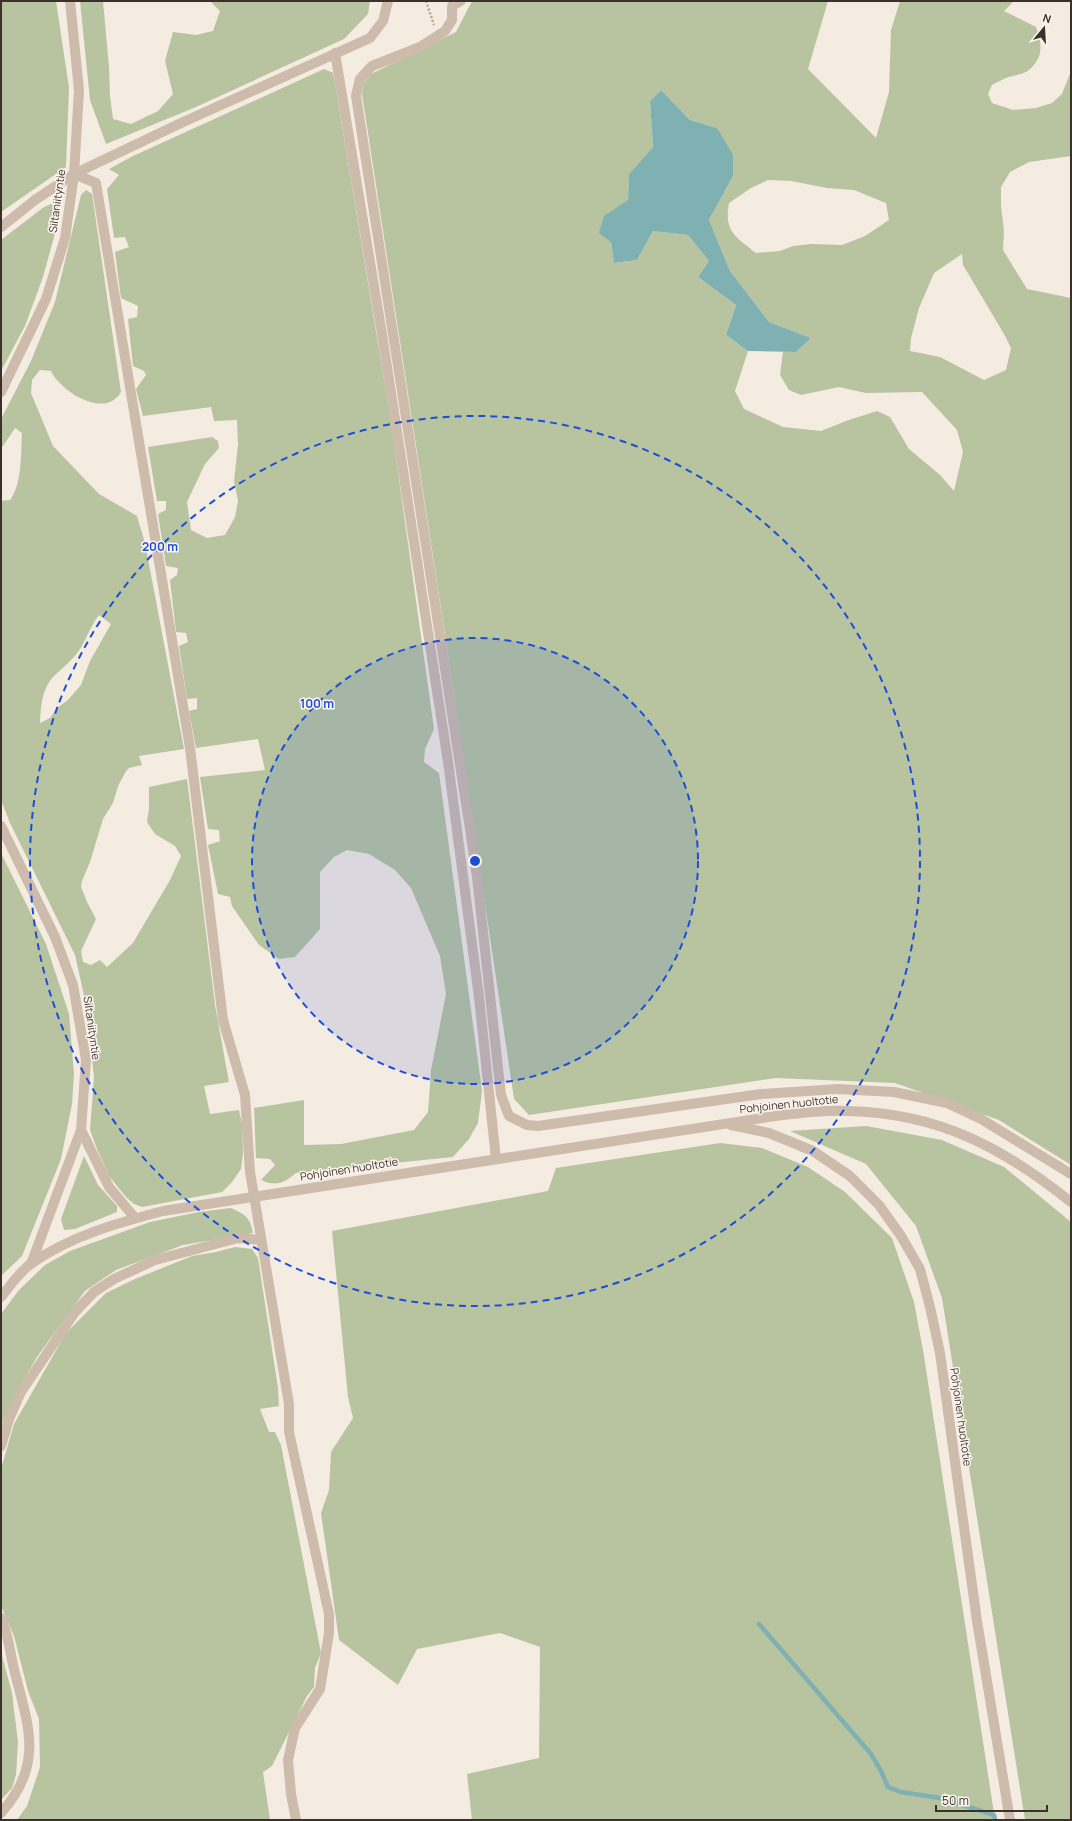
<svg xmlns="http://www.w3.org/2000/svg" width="1072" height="1821" viewBox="0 0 1072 1821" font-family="Manrope,sans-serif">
<rect width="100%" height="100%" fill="#f4ebe1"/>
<!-- green -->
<g fill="#b8c4a0" fill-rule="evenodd">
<path d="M1 1H56L69 88 66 167 1 212Z"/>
<path d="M80 1H103L109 67 110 96 113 119 131 124 158 111 173 94 165 61 173 32 196 35 213 31 220 11 210 1H370L368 14 344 39 196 107 106 144 90 100Z"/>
<path d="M474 1H828L808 69 876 138 889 92 891 30 900 1H1014L1004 11 1036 27C1042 43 1044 57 1029 70 1023 75 1013 75 1006 78 1001 80 996 83 992 85L988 94 992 103 1013 110 1036 108 1052 103 1062 94 1071 71V156L1029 162 1010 172 1001 187V206L1004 231 1003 250 1027 289 1071 298V1165L999 1120 895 1083 776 1078 529 1115 514 1099 442 615 362 94 364 83 371 74 456 32 471 3ZM661 90 690 120 717 128 733 176 709 220 730 271 769 322 811 338 796 352H783L780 375 789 390 801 395 839 387 866 393 922 392 957 430 963 452 954 491 940 475 909 449 890 417 877 411 846 421 821 431 783 427 744 409 735 391 748 351 726 335 736 305 698 277 709 261 688 235 653 231 637 260 614 263 611 242 628 200 629 174 653 147 650 101ZM768 180 791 181 827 188 854 190 886 203 889 220 865 236 842 245 811 244 793 246 780 251 756 253C735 236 724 232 729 203L751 188ZM962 254 963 265 1004 334 1011 348 1006 370 984 380 940 357 910 351 911 338 919 308 934 273Z"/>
<path d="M324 69 333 73 335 83 391 422 434 729 425 749 424 762 439 773 482 1091 478 1123 469 1139 453 1157 296 1173C284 1183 276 1187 261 1180L275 1165 270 1159 256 1158 254 1108 304 1100V1145L341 1144 414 1130 428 1112 431 1070 446 994 440 956 411 888 395 870 369 854 347 850 334 857 320 872V929L295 957 279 959 259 945 232 906 230 897 218 894 208 845 220 841 219 830 208 829 200 777 265 770 258 739 196 748 189 711 197 709V698L187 699 179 646 188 642 186 633 176 632 170 580 177 575 178 568 166 566 158 514 166 510V501H157L148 447 212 437 218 441 219 448 205 464 187 502 191 530 207 538 225 535 235 517 238 501 234 481 238 445 237 420 214 421 211 407 143 416 136 389 146 375 144 371 133 366 128 319 137 317 138 306 121 298 115 252 129 247 125 237 114 238 107 189 119 175 109 169 133 156Z"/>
<path d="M86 190 92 194 121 392C105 420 60 391 51 371L40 370 32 380 31 393 53 446 99 494 137 516 145 543 184 749 139 756 142 765 129 768 126 771 118 786 113 803 103 819 90 862 82 881 81 887 87 902 96 919 81 951 83 962 91 965 100 960 107 967 133 943 170 880 181 856 175 846 155 834 147 822 149 808V787L187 779 215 1005 229 1082 204 1086 210 1114 239 1110 242 1124 243 1153 241 1169 232 1182 222 1192 142 1207 134 1204 126 1197 109 1176 97 1149 90 1130 94 1077 87 1009 75 955 10 823 1 800V501L10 500C22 485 21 452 22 433L15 428 1 449V419L31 361 55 302 81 195ZM99 615 111 624 90 661 81 685 68 700 57 708 50 718 40 723C41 705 42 687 56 674 64 667 71 661 78 652 86 641 90 626 99 615Z"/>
<path d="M51 204 58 207 60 215 43 277 25 326 1 371V240L44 207Z"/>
<path d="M1 853 46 944 69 1014 74 1074 72 1104 61 1159 22 1256 1 1276Z"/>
<path d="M866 1126 942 1140 1004 1167 1071 1222V1820H1025L942 1298 916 1226 866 1164 790 1131Z"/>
<path d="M720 1143 762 1148 808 1167 845 1192 892 1238 914 1302 924 1356 995 1820H472L467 1774 539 1758 540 1647 500 1633 417 1649 398 1685 339 1640 321 1513 329 1490 331 1452 353 1418 348 1397 332 1231 548 1191 556 1168Z"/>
<path d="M84 1156 98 1185 117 1206V1212L75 1229 64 1230 61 1219Z"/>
<path d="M231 1208C246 1215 250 1217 253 1233L183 1245 116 1270 85 1291 37 1357 13 1399 1 1426V1314L19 1290 45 1265 70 1251 150 1222 199 1212Z"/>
<path d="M235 1247 252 1249 258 1258 278 1388 279 1406 260 1409 269 1432H275L281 1445 321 1653 315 1668 314 1687 307 1696 272 1766 263 1772 270 1820H17L27 1806 40 1767 39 1719 28 1691 14 1636 1 1606V1469L14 1424 66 1333 106 1293 135 1279 192 1256 216 1252Z"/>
<path d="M1 1652 12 1693 18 1742 16 1775 12 1788 1 1800Z"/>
</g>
<!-- water -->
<path fill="#7fb0b2" d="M661 90 690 120 717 128 733 155V176L709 220 730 271 769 322 811 338 796 352 748 351 726 335 736 305 698 277 709 261 688 235 653 231 637 260 614 263 611 242 599 233 604 216 628 200 629 174 653 147 650 101Z"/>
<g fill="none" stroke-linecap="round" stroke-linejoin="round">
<!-- stream -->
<path stroke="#7fb0b2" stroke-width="4.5" d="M759 1624 871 1754 881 1771 888 1787 901 1792 940 1798 994 1815 995 1820"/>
<!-- path -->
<path stroke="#b9a596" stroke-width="2.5" stroke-dasharray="2 2" stroke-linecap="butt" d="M426 1 434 25"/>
<!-- minor -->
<g stroke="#cdbbac" stroke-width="10">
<path d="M461 1 452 6V20L445 31 420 47 372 66 360 79 356 96 470 829 477 877 501 1095 509 1116 527 1125 538 1126 761 1094 838 1089 894 1092 947 1103 981 1119 1071 1174"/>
<path d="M335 53 381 328 448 762 479 997 496 1159"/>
<path d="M74 174 181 123 370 38 383 21 388 1"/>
<path d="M1 227 35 200 74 174 96 183 190 748 223 1020 245 1095 250 1172 289 1404V1432L329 1614V1633L320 1689 295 1728 288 1760 291 1794 296 1820"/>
<path d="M1 392 46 299 65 238 74 174 79 90 70 1"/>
<path d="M1 826 55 937 73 985 86 1060 81 1130 31 1264"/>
<path d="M731 1125 769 1133 813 1151 850 1176 879 1205 901 1236 920 1269 930 1307 940 1353 977 1621 1010 1820"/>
<path d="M81 1130 109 1187 135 1218"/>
<path d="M1 1297C10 1286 20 1271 32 1263 71 1236 117 1223 163 1211L775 1116C799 1113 824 1110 848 1111 938 1113 1002 1147 1071 1202"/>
<path d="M1 1446 9 1419 21 1392 75 1312 94 1292 114 1279 155 1260 238 1238 261 1240"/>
<path d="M1 1618C8 1631 10 1654 14 1669 28 1725 45 1764 1 1813"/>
</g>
</g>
<!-- distance rings -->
<circle cx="475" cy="861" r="223" fill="#1d4ed8" fill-opacity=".12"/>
<g fill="none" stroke="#1d4ed8" stroke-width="2" stroke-dasharray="7 5">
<circle cx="475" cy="861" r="223"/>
<circle cx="475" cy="861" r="445"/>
</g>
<g text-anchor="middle" stroke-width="3" stroke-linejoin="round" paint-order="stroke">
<!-- street labels -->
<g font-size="11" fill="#3b302b" stroke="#fbf5ee">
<text transform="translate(57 201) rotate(-82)" y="4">Siltaniityntie</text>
<text transform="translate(92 1028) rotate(82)" y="4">Siltaniityntie</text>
<text transform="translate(789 1104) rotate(-6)" y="4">Pohjoinen huoltotie</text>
<text transform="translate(349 1169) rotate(-9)" y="4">Pohjoinen huoltotie</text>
<text transform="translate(961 1417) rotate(82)" y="4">Pohjoinen huoltotie</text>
</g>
</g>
<circle cx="475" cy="861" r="6" fill="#1d4ed8" stroke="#fbf5ee" stroke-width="2"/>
<g font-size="12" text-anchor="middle" font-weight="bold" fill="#1d4ed8" stroke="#fbf5ee" stroke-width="3" stroke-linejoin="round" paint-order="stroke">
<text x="160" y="551">200 m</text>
<text x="317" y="708">100 m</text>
</g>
<!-- border -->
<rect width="1072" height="1821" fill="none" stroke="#3b302b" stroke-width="4"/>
<!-- north arrow -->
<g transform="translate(1044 28) rotate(18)" stroke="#fbf5ee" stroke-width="3" paint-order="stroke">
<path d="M0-3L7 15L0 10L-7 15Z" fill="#3b302b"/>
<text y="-6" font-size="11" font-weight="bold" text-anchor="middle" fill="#3b302b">N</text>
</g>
<!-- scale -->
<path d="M936 1805v6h111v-6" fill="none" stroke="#3b302b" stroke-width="2"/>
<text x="942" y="1805" font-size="12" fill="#3b302b" stroke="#fbf5ee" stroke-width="3" paint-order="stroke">50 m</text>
</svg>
